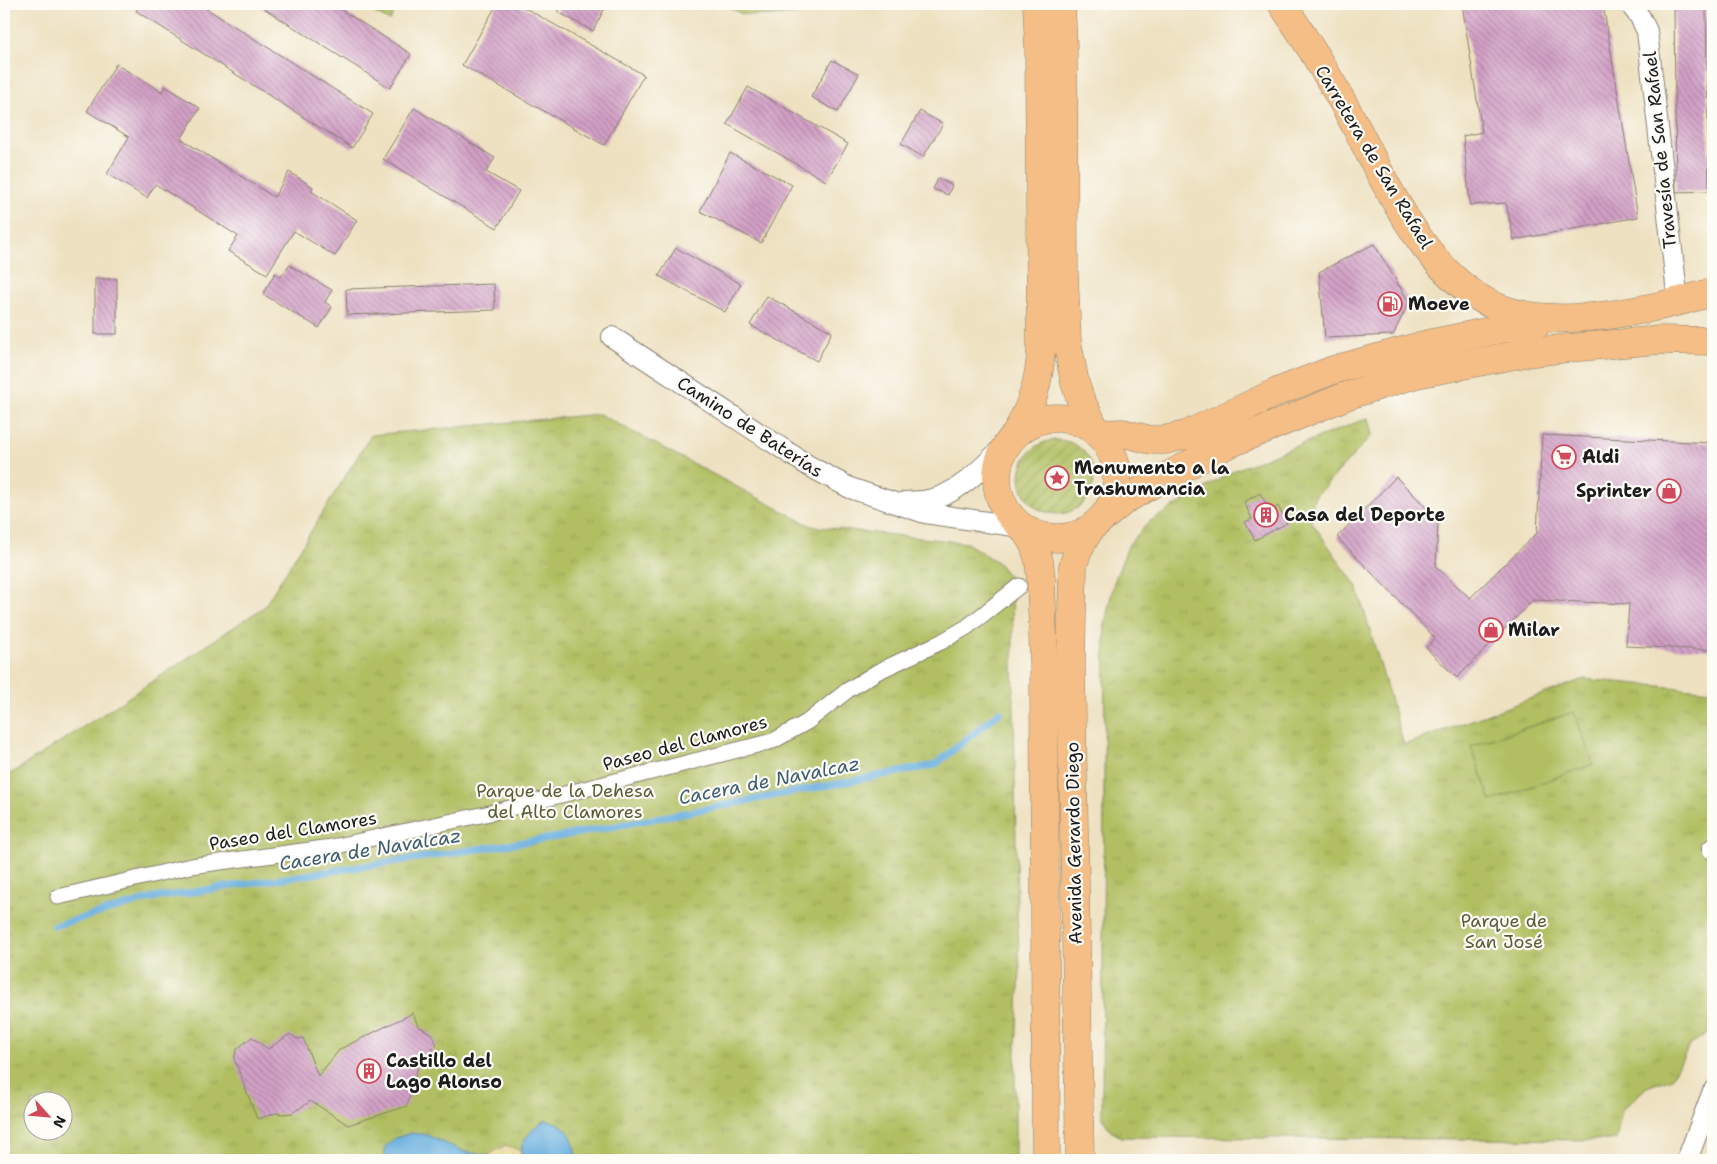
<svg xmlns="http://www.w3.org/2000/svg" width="1717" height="1164" viewBox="0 0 1717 1164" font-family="'Shantell Sans',sans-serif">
<defs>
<pattern id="grass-tufts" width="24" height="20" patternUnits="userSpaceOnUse" patternTransform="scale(1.25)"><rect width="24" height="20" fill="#b1bf62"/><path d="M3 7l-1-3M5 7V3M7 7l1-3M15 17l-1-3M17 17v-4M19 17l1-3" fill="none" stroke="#98a454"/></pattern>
<pattern id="sand-dots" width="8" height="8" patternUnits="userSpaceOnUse" patternTransform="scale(1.25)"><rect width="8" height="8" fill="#eeda9e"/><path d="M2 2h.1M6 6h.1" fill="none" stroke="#ccba88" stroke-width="1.8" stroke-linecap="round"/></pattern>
<pattern id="garden-furrows" width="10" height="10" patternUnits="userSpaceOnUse" patternTransform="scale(1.25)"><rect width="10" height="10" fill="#b1bf62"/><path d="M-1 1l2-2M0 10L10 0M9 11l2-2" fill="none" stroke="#98a454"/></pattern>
<pattern id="building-back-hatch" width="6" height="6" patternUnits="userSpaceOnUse" patternTransform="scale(1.25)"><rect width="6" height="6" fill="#d2a0c6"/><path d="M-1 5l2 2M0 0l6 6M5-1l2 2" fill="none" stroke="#aa82a0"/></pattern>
</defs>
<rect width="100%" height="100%" fill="#fdfcf7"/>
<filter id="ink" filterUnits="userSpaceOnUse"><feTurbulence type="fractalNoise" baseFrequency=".02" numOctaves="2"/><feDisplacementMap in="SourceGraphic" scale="10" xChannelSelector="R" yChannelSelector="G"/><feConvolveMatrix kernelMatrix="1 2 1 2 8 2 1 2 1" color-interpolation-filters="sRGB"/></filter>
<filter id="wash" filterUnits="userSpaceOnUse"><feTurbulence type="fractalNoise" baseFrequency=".0096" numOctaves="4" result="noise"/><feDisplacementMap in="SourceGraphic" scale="20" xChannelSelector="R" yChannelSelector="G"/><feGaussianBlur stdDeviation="1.12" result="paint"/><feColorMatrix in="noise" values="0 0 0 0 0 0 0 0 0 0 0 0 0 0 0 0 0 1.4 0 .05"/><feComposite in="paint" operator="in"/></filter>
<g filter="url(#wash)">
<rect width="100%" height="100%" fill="#eee1c1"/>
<!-- grass -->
<g fill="url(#grass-tufts)" stroke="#666e3f" fill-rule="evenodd">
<path d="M599 414 811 526 967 543 997 562 1012 580 1017 911 1020 969 1015 1070V1160H4V778L102 715 264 607 371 435ZM32 1102H62V1132H32Z"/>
<path d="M1368 418 1372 435 1314 498 1311 521 1357 587 1404 745 1584 679 1713 691V843L1705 854 1713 861V1029L1690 1045 1672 1078 1647 1087 1622 1110 1616 1140 1122 1137 1112 1132 1102 1118 1105 623 1114 582 1129 544 1149 522 1235 470Z"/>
</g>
<!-- sand -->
<path fill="url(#sand-dots)" stroke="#857b5d" d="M506 1145 521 1151 522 1160H498L488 1155Z"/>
<!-- garden -->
<circle fill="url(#garden-furrows)" stroke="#666e3f" cx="1057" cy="477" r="37"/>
<!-- pitch -->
<g fill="#b1bf62" stroke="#666e3f">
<path d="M358 4H397L390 21Z"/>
<path d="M722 4H818L802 13 772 16 742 14Z"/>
<path d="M1574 712 1593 764 1491 801 1471 746Z"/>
</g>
<!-- water -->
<g fill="#68aede" stroke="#42657d">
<path d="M545 1120C569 1123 574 1138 576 1160H522C522 1158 521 1155 521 1152 521 1140 535 1126 545 1120Z"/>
<path d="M411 1133 427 1135 465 1152 488 1155 498 1160H385V1147L395 1138Z"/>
</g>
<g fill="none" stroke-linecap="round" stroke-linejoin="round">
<!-- stream -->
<path stroke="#68aede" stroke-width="7" d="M54 926 153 898 558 837 935 765 1000 712"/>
</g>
<g id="blocks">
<!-- building -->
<g fill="url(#building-back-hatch)">
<path d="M140 4H199L373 114 352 148 136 11Z"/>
<path d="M257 4H332L411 54 390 88Z"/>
<path d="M497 4H518L644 75 604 145 462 65Z"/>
<path d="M558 4H607L593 31 558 12Z"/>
<path d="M1462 4H1603L1638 217 1514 240 1506 203 1470 205 1463 136 1482 132Z"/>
<path d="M1706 6 1709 191 1676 192 1674 7Z"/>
<path d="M832 60 859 74 838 112 811 97Z"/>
<path d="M116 64 162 92 165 86 200 108 181 139 274 197 289 172 313 187 311 191 357 220 335 256 294 231 267 274 228 251 238 236 155 184 147 198 107 174 129 137 87 111Z"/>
<path d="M748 87 848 144 826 181 727 124Z"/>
<path d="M414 108 495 158 486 172 519 191 497 228 383 159Z"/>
<path d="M920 111 943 124 923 157 901 144Z"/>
<path d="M730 153 792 185 761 243 700 211Z"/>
<path d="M938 178 952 185 948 195 933 189Z"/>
<path d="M1374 244 1409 302 1393 335 1325 338 1319 272Z"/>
<path d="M676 248 741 284 725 312 659 276Z"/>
<path d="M289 265 332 290 325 302 332 307 319 328 263 294 275 273 281 277Z"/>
<rect x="95" y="279" width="22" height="55"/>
<path d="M494 284 495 310 347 315 346 289Z"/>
<path d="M767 296 832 332 817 361 750 325Z"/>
<path d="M1542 435 1713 443V650L1626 646 1629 604 1533 600 1457 678 1426 648 1435 638 1337 537 1396 477 1421 502 1438 522 1436 567 1470 598 1537 533Z"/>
<path d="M1260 493 1270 511 1278 506 1287 523 1255 540 1245 522 1252 519 1244 502Z"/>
<path d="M413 1013 418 1026 432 1034 437 1045 432 1048 436 1059 418 1066 407 1106 348 1125 311 1101 292 1113 283 1114 276 1113 257 1119 234 1058 237 1049 252 1037 268 1049 290 1034 297 1039 303 1038 318 1076 340 1049Z"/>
</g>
</g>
</g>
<g filter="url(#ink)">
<use href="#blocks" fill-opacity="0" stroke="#857e6e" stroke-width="1"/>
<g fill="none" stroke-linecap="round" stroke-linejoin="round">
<!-- pedestrian casing -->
<g stroke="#857e6e" stroke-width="17">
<path id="pedestrian" d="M58 897 191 866 332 847 490 813 773 741 807 722 848 690 877 672 941 642 967 627 1019 586"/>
</g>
<!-- minor casing -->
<g stroke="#857e6e" stroke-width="22">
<g id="minor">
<path d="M1630 4 1640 17 1647 31 1678 302"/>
<path d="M612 337 809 466 850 488 925 513 1021 527"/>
<path d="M905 502C912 501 920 502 928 500 961 494 986 463 1009 441"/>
<path d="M1712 849H1713"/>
<path d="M1687 1160 1713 1091"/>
</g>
</g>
<!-- primary casing -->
<g stroke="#857e6e" stroke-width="29">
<g id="primary">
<path d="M1061 4 1063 47 1064 274 1067 341 1075 383 1081 401 1098 434"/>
<path d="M1282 4C1305 38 1327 74 1347 110 1384 178 1426 283 1505 310 1563 330 1656 309 1713 292"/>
<circle cx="1057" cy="478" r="60"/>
<path d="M1017 432C1032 403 1039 384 1041 351L1039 48 1037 4"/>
<path d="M1098 434 1123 433 1151 440H1164L1186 435 1277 392 1333 370 1428 344 1500 329 1537 324"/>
<path d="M1098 522 1125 500 1154 483 1226 445 1346 396 1417 374 1525 353 1568 348 1659 340 1713 341"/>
<path d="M1025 530 1034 545 1039 561 1041 580 1044 664 1046 1160"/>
<path d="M1080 1160 1071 665 1073 566 1078 550 1090 529"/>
</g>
</g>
<!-- pedestrian -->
<use href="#pedestrian" stroke="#fff" stroke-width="15"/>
<!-- minor -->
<use href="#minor" stroke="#fff" stroke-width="20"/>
<!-- primary -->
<use href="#primary" stroke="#f5be86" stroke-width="28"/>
</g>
</g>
<!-- icons -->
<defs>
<g id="fuel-ring" transform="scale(1.25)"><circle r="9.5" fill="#fdfcf7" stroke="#d1495b" stroke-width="1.5"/><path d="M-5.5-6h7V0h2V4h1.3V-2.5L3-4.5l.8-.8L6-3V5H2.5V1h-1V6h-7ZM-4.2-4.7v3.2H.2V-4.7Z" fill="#d1495b"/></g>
<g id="supermarket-ring" transform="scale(1.25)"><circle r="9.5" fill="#fdfcf7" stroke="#d1495b" stroke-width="1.5"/><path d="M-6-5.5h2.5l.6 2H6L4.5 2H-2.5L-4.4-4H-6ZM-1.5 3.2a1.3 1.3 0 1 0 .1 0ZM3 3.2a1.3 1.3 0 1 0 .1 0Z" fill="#d1495b"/></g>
<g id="sight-ring" transform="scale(1.25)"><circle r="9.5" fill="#fdfcf7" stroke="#d1495b" stroke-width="1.5"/><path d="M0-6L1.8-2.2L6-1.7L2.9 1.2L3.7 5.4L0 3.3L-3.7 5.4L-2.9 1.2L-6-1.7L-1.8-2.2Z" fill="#d1495b"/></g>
<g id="shop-ring" transform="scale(1.25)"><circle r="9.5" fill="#fdfcf7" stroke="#d1495b" stroke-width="1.5"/><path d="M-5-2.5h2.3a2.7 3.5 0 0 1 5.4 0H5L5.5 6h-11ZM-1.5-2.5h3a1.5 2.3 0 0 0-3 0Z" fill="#d1495b"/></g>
<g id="building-ring" transform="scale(1.25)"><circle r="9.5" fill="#fdfcf7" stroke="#d1495b" stroke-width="1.5"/><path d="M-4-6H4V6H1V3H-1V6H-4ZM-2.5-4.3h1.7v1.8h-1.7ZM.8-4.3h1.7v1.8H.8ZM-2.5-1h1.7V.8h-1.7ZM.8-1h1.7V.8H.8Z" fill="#d1495b"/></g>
</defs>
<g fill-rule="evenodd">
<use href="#fuel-ring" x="1390" y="304"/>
<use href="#supermarket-ring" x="1564" y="457"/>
<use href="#sight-ring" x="1057" y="478"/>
<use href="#shop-ring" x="1669" y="491"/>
<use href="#building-ring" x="1266" y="515"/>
<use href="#shop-ring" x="1491" y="630"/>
<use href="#building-ring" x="369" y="1071"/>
</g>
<g text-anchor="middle" stroke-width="4.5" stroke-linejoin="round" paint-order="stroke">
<!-- street labels -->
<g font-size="18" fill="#1c1c1c" stroke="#fdfcf7">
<text transform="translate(1660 150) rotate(-96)" y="6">Travesía de San Rafael</text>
<text transform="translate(1374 157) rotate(59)" y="6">Carretera de San Rafael</text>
<text transform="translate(750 427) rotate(33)" y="6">Camino de Baterías</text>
<text transform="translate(685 743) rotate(-15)" y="6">Paseo del Clamores</text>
<text transform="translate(293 831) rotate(-9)" y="6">Paseo del Clamores</text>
<text transform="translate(1074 843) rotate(-91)" y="6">Avenida Gerardo Diego</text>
</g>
<!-- poi labels -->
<g font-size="18" font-weight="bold" fill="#1c1c1c" stroke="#fdfcf7" text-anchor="start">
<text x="1408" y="310">Moeve</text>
<text x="1582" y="463">Aldi</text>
<text x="1074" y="474">Monumento a la<tspan x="1074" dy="21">Trashumancia</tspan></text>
<text x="1652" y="497" text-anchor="end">Sprinter</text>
<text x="1284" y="521">Casa del Deporte</text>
<text x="1508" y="636">Milar</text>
<text x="386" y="1067">Castillo del<tspan x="386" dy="21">Lago Alonso</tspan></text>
</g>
<!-- park labels -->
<g font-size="18" fill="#585d38" stroke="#fdfcf7">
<text x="565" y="797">Parque de la Dehesa<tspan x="565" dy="21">del Alto Clamores</tspan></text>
<text x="1504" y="927">Parque de<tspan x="1504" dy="21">San José</tspan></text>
</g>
<!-- water labels -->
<g font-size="19" font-style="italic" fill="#3e5e73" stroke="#fdfcf7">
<text transform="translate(769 780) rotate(-11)" y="7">Cacera de Navalcaz</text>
<text transform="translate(370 849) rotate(-9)" y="7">Cacera de Navalcaz</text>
</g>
</g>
<!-- margin -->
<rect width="1717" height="1164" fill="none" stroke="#fdfcf7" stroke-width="20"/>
<!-- north arrow -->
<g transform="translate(48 1116) rotate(117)"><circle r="24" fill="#fdfcf7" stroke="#a3a29f"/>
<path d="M0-4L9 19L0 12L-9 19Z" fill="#d1495b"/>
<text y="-8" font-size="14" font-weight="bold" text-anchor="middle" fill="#1c1c1c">N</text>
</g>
</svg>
